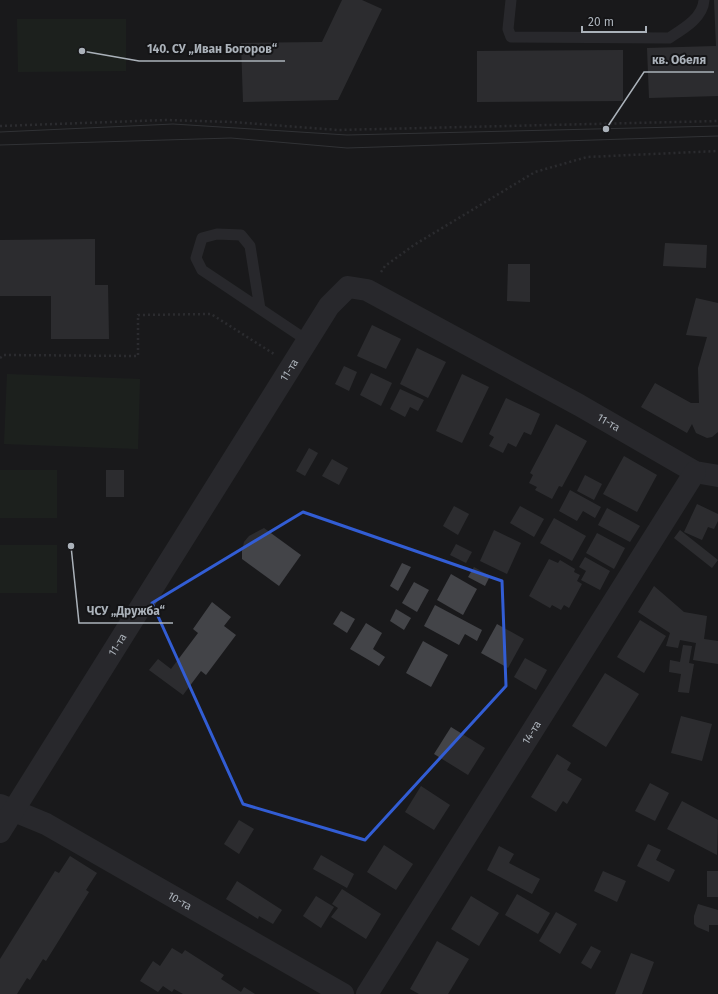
<svg xmlns="http://www.w3.org/2000/svg" width="718" height="994" viewBox="0 0 718 994" font-family="'Fira Sans',sans-serif">
<rect width="100%" height="100%" fill="#19191b"/>
<!-- green -->
<g fill="#202921">
<path d="M17 19H126V71L18 72Z"/>
<path d="M7 374 140 379 138 449 4 444Z"/>
<rect x="0" y="470" width="57" height="48"/>
<rect x="0" y="545" width="57" height="48"/>
</g>
<!-- building -->
<g fill="#434448">
<path d="M342 0H362L382 9 338 100 243 102 241 43 322 42Z"/>
<path d="M714 0H718V96L649 98 647 48 716 46Z"/>
<path d="M623 50V101L477 102V51Z"/>
<path d="M95 239V285H108L109 339H51V296H0V240Z"/>
<path d="M665 243 707 245 706 268 663 266Z"/>
<path d="M508 264H530V302L507 301Z"/>
<path d="M696 298 718 303V432L712 437 707 438 696 433 692 424 687 433 641 407 655 383 691 403H699L698 368 707 337 686 335Z"/>
<path d="M372 325 401 339 386 369 357 356Z"/>
<path d="M417 348 446 362 428 398 400 384Z"/>
<path d="M344 366 357 372 349 391 335 384Z"/>
<path d="M371 373 392 383 381 406 360 395Z"/>
<path d="M462 374 489 387 462 443 436 431Z"/>
<path d="M400 389 424 400 418 411 410 407 405 417 390 409Z"/>
<path d="M506 398 540 414 531 435 524 432 516 447 508 443 503 453 489 446 494 437 489 434Z"/>
<path d="M556 424 587 441 562 487 559 486 552 499 535 490 537 487 529 483 533 475 530 473Z"/>
<path d="M309 448 318 453 305 476 296 471Z"/>
<path d="M624 456 657 475 637 512 603 494Z"/>
<path d="M332 459 348 468 339 485 322 476Z"/>
<rect x="106" y="470" width="18" height="27"/>
<path d="M585 475 602 484 594 500 577 491Z"/>
<path d="M570 490 601 507 595 518 583 511 577 521 559 511Z"/>
<path d="M697 504 718 514V521L714 529 708 527 702 540 684 532Z"/>
<path d="M454 506 469 514 458 535 443 526Z"/>
<path d="M520 506 544 519 534 537 510 523Z"/>
<path d="M607 508 640 526 630 542 598 525Z"/>
<path d="M554 518 586 536 572 561 540 543Z"/>
<path d="M264 528 301 555 279 586 242 559V551L244 542 249 536Z"/>
<path d="M494 530 521 543 507 574 480 561Z"/>
<path d="M680 530 718 560 712 568 674 538Z"/>
<path d="M597 533 625 548 614 569 586 553Z"/>
<path d="M456 544 472 552 466 563 450 555Z"/>
<path d="M585 557 610 571 600 590 581 580 586 571 579 567Z"/>
<path d="M549 559 558 563 560 560 575 569 574 572 580 575 577 581 582 584 569 608 564 605 561 610 552 605 550 608 529 596Z"/>
<path d="M402 563 411 567 398 591 390 586Z"/>
<path d="M474 567 490 576 485 586 468 577Z"/>
<path d="M451 574 477 589 463 615 437 600Z"/>
<path d="M414 582 429 590 417 612 402 603Z"/>
<path d="M654 586 684 612 707 616 704 639 718 641V664L693 660 696 643 680 640 678 648 666 646 670 633 638 612Z"/>
<path d="M212 602 231 617 224 626 236 635 206 675 201 671 183 695 149 670 158 659 171 669 198 633 193 629Z"/>
<path d="M435 605 482 630 477 641 465 634 459 645 424 626Z"/>
<path d="M396 609 411 618 404 630 390 621Z"/>
<path d="M341 611 355 619 347 633 333 624Z"/>
<path d="M640 620 666 636 644 673 617 657Z"/>
<path d="M366 623 382 633 373 649 385 657 379 666 350 649Z"/>
<path d="M497 624 524 639 508 668 481 653Z"/>
<path d="M423 641 448 655 431 687 406 673Z"/>
<path d="M683 645 692 646 689 663 694 664 689 693 678 692 681 674 669 672 670 660 680 662Z"/>
<path d="M525 658 547 670 536 690 514 677Z"/>
<path d="M605 673 639 694 606 747 572 726Z"/>
<path d="M681 716 712 724 702 761 671 753Z"/>
<path d="M451 727 485 748 468 775 434 754Z"/>
<path d="M557 754 571 763 567 770 582 779 567 804 563 801 556 812 531 797Z"/>
<path d="M650 783 669 793 655 821 635 811Z"/>
<path d="M421 786 450 805 434 830 405 812Z"/>
<path d="M682 801 718 820 717 855 667 829Z"/>
<path d="M239 820 254 829 239 854 224 844Z"/>
<path d="M648 844 661 850 656 860 675 870 669 882 637 866Z"/>
<path d="M384 845 413 864 396 890 367 872Z"/>
<path d="M499 846 514 854 509 863 540 879 532 894 487 870Z"/>
<path d="M321 855 354 874 347 888 313 869Z"/>
<path d="M70 856 97 873 86 890 89 892 46 961 43 959 30 980 27 978 17 994H0V959L55 871 59 873Z"/>
<path d="M603 871 626 881 617 902 594 891Z"/>
<rect x="707" y="871" width="11" height="26"/>
<path d="M237 881 282 910 273 924 259 916 258 919 226 899Z"/>
<path d="M342 889 381 914 366 939 331 917 338 908 332 904Z"/>
<path d="M517 894 550 913 538 934 505 915Z"/>
<path d="M316 896 334 907 321 928 303 916Z"/>
<path d="M471 896 499 913 479 946 451 929Z"/>
<path d="M698 904 718 910V925H709V932L697 927 694 924V916Z"/>
<path d="M556 912 577 924 560 954 539 941Z"/>
<path d="M437 941 469 959 448 994H419L410 989Z"/>
<path d="M591 946 601 951 591 969 581 963Z"/>
<path d="M172 948 182 954 185 950 224 975 221 979 241 992 244 987 255 994H183L174 989 172 992 163 986 158 992 140 981 153 961 160 966Z"/>
<path d="M631 953 654 962 642 994H615Z"/>
</g>
<g fill="none" stroke-linecap="round" stroke-linejoin="round">
<!-- path -->
<g stroke="#404247" stroke-width="2.5" stroke-dasharray="2 3" stroke-linecap="butt">
<path d="M0 126 166 120 232 122 338 130 718 121"/>
<path d="M381 272 385 266 414 245 535 172 587 157 718 151"/>
<path d="M0 358 4 355 138 356V315L211 314 274 354"/>
</g>
<!-- lane -->
<g stroke="#3a3b40" stroke-width="11">
<path d="M511 0 508 29 511 37 669 38C683 29 703 18 704 0"/>
<path d="M260 309 250 246 241 235 217 234 202 238 196 258 202 270 308 341"/>
</g>
<!-- street -->
<g stroke="#3a3b40" stroke-width="22">
<path id="s1" d="M0 805 46 824 343 994"/>
<path id="s2" d="M0 832 329 306 348 287 367 290 579 405 695 472 718 476"/>
<path id="s3" d="M367 994 695 472"/>
</g>
<!-- tram -->
<g stroke="#4d5055" stroke-width="1">
<path d="M0 132 173 124 347 135 718 126"/>
<path d="M0 145 231 138 347 148 718 136"/>
</g>
</g>
<!-- marked area -->
<path d="M0 0H718V994H0ZM303 512 502 581 506 686 365 840 243 804 152 603Z" fill="#19191b" fill-opacity=".55" fill-rule="evenodd"/>
<path fill="none" stroke="#325dd4" stroke-width="3" stroke-linejoin="round" d="M303 512 502 581 506 686 365 840 243 804 152 603Z"/>
<g text-anchor="middle" stroke-width="4" stroke-linejoin="round" paint-order="stroke">
<!-- street labels -->
<g font-size="11" fill="#abb2ba" stroke="#141416">
<text dy="4" stroke="none"><textPath href="#s2" startOffset="545">11-та</textPath></text>
<text dy="4" stroke="none"><textPath href="#s2" startOffset="942">11-та</textPath></text>
<text dy="4" stroke="none"><textPath href="#s2" startOffset="221">11-та</textPath></text>
<text dy="4" stroke="none"><textPath href="#s3" startOffset="309">14-та</textPath></text>
<text dy="4" stroke="none"><textPath href="#s1" startOffset="204">10-та</textPath></text>
</g>
</g>
<!-- callouts -->
<path fill="none" stroke="#abb2ba" stroke-width="1.5" d="M82 51L139 61H285M606 129L644 72H714M71 546L79 623H173"/>
<g fill="#abb2ba" stroke="#141416" stroke-width="1.5">
<circle cx="82" cy="51" r="4"/>
<circle cx="606" cy="129" r="4"/>
<circle cx="71" cy="546" r="4"/>
</g>
<g font-size="12" text-anchor="middle" font-weight="bold" fill="#abb2ba" stroke="#141416" stroke-width="4" stroke-linejoin="round" paint-order="stroke">
<text x="212" y="53">140. СУ „Иван Богоров“</text>
<text x="679" y="64">кв. Обеля</text>
<text x="126" y="615">ЧСУ „Дружба“</text>
</g>
<!-- scale -->
<path d="M582 26v6h64v-6" fill="none" stroke="#abb2ba" stroke-width="2"/>
<text x="588" y="26" font-size="12" fill="#abb2ba" stroke="#141416" stroke-width="3" paint-order="stroke">20 m</text>
</svg>
